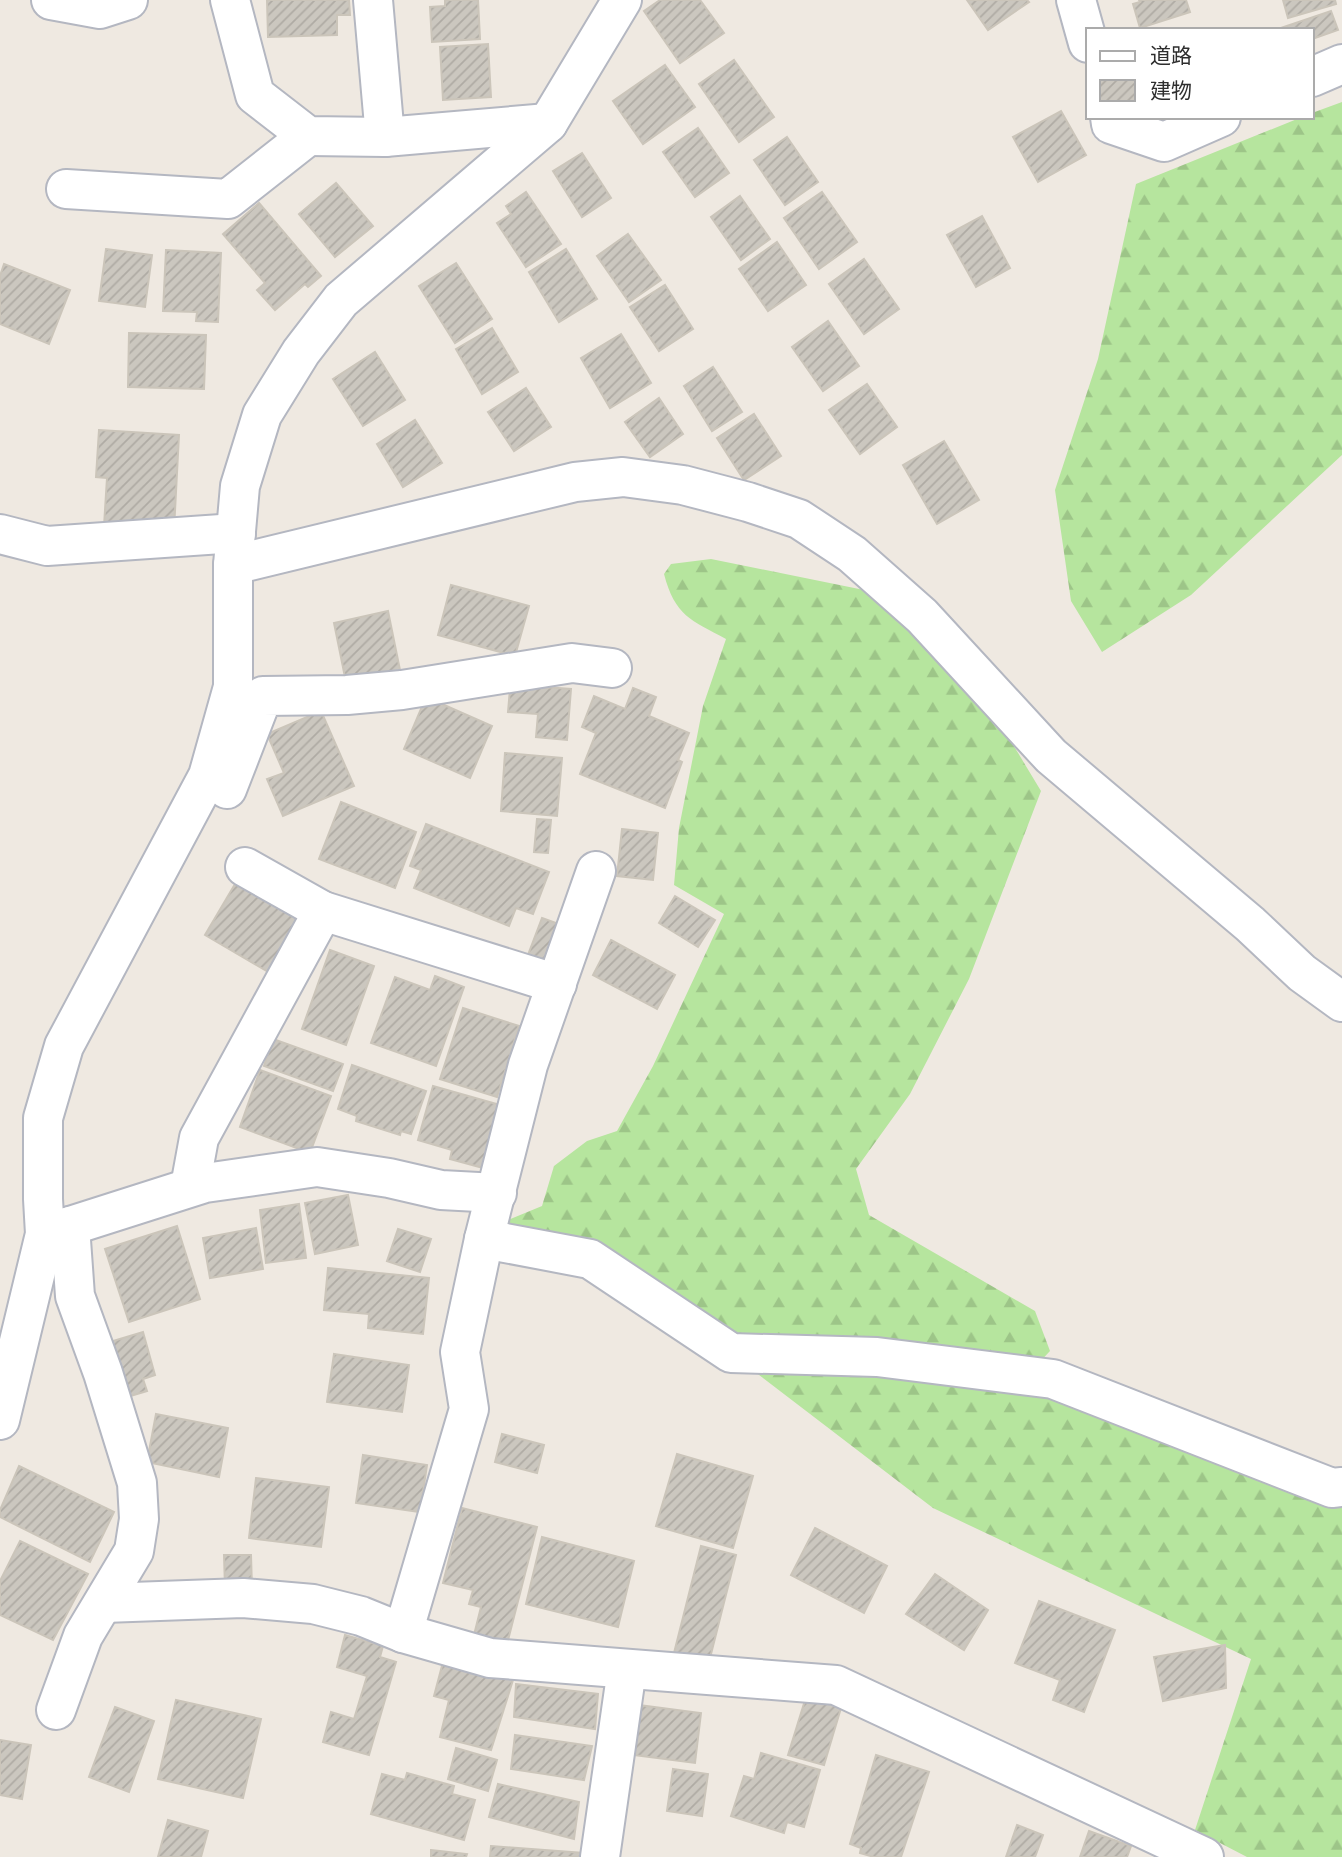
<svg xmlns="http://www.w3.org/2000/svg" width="1342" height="1857" viewBox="0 0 1342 1857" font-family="'Asap Condensed','Noto Sans JP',sans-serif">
<defs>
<pattern id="forest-firs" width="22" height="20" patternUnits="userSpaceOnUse" patternTransform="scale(1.75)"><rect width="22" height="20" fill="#b6e59e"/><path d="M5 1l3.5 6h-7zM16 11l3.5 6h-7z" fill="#9dc588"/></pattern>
<pattern id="building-hatch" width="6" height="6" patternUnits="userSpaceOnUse" patternTransform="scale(1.75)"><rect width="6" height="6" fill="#cbc7bf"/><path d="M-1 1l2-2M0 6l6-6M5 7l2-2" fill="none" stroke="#afaba4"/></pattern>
</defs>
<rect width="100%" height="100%" fill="#efe9e1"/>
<!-- forest -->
<g fill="url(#forest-firs)">
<path d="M1342 102V455L1191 595 1102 652 1071 601 1055 490 1098 359 1136 184 1302 117H1312V113Z"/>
<path d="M711 559 869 591 928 643 1012 743 1041 791 969 979 910 1094 856 1169 869 1215 1035 1311 1050 1351 1035 1367 736 1344 502 1234 508 1220 542 1206 554 1166 587 1141 617 1131 653 1066 724 914 674 885 679 828 703 706 726 639C691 620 675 616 664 574L671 564Z"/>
<path d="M746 1365 1058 1391 1342 1498V1857H1247L1195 1830 1251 1659 933 1508Z"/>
</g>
<!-- building -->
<g fill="url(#building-hatch)" stroke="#cbc5ba" stroke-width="2">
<path d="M267 0H349L350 15H337V35L268 37Z"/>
<path d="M445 0H478L480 39 432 42 430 7 445 6Z"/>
<path d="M660 0H700L724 33 680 63 644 11Z"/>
<path d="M967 0H1027L1029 2 988 30Z"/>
<path d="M1139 0H1186L1190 12 1140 28 1133 4 1140 2Z"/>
<path d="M1283 0H1335L1336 4 1288 18Z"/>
<path d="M1331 11 1338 30 1312 39V30H1275Z"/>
<path d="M488 44 491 97 443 100 440 47Z"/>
<path d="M734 60 774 117 739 142 699 84Z"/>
<path d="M665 65 695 107 643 144 613 101Z"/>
<path d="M1061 111 1086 155 1038 182 1013 137Z"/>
<path d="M698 128 729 173 695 197 663 152Z"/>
<path d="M787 137 818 182 785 205 754 160Z"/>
<path d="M582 153 611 198 582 217 553 171Z"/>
<path d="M336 183 373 226 335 257 299 214Z"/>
<path d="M526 192 561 244 526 267 497 223 511 214 506 206Z"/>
<path d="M822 192 857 242 819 269 784 218Z"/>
<path d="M740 196 770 239 741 260 711 217Z"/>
<path d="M259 203 321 276 308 287 305 284 275 310 257 290 265 283 223 234Z"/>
<path d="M982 216 1010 268 976 287 947 235Z"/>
<path d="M628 234 661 280 629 302 597 256Z"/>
<path d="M777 242 806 285 768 311 739 269Z"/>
<path d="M106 249 152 255 145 307 99 301Z"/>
<path d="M566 249 597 299 559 322 529 272Z"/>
<path d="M166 250 221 253 218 322 196 321 197 312 163 311Z"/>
<path d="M864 259 899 309 864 334 829 284Z"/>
<path d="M456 263 492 319 455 343 419 286Z"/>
<path d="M4 264 70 290 49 344 0 324V276Z"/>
<path d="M665 285 693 329 659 351 630 307Z"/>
<path d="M828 321 859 366 823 391 792 347Z"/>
<path d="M492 328 518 372 482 394 456 349Z"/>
<path d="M129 333 206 335 204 389 128 387Z"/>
<path d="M621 334 651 383 610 408 581 358Z"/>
<path d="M375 352 405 400 363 426 333 379Z"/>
<path d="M713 367 742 412 712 431 684 386Z"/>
<path d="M867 384 897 427 860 454 829 410Z"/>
<path d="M526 388 551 427 514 451 488 412Z"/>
<path d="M659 398 683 434 650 457 625 422Z"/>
<path d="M754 414 781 456 744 480 717 438Z"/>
<path d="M415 420 442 463 403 487 377 444Z"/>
<path d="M99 430 179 435 174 530 104 526 107 478 96 477Z"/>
<path d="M944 441 979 500 937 524 903 465Z"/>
<path d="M451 585 529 606 515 656 438 635Z"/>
<path d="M388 611 401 675 347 687 334 623Z"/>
<path d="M511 677 545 680 544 687 571 689 567 740 536 737 538 714 508 712Z"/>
<path d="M633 688 656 697 649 716 689 733 678 760 682 762 665 808 580 774 596 733 582 727 594 696 625 709Z"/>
<path d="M426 697 492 726 470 778 404 749Z"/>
<path d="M321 711 354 786 283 816 267 779 284 773 267 734Z"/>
<path d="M505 753 562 758 557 816 501 811Z"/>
<path d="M341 802 416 832 395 888 319 859Z"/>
<path d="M537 819 551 820 548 853 534 852Z"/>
<path d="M426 824 549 872 533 914 516 908 509 926 414 888 421 870 410 866Z"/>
<path d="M622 829 658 833 653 880 617 876Z"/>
<path d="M235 884 306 922 275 976 205 935Z"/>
<path d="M675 896 715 920 698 947 659 923Z"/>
<path d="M542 918 570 928 556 965 528 955Z"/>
<path d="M611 940 675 975 657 1009 593 975Z"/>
<path d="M330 950 374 966 346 1045 302 1029Z"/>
<path d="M435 976 464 987 436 1066 371 1043 395 977 430 990Z"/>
<path d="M463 1008 519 1026 497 1097 440 1079Z"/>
<path d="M273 1039 343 1064 333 1091 264 1066Z"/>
<path d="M352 1065 426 1091 411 1134 401 1131 400 1135 356 1121 357 1116 338 1109Z"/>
<path d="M260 1070 331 1096 310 1153 240 1127Z"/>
<path d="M433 1086 500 1105 483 1168 450 1159 452 1150 418 1140Z"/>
<path d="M348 1195 358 1245 315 1254 305 1203Z"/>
<path d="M299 1204 306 1258 266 1263 260 1210Z"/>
<path d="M177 1226 200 1299 129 1322 105 1249Z"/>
<path d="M256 1228 263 1269 210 1278 203 1238Z"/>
<path d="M398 1229 431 1239 420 1272 387 1261Z"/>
<path d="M328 1268 429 1278 423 1334 368 1328 369 1314 324 1310Z"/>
<path d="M143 1332 155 1375 143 1379 147 1391 117 1400 100 1345Z"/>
<path d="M334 1354 409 1365 402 1412 327 1402Z"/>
<path d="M156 1414 228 1428 219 1477 147 1462Z"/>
<path d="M502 1434 544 1445 537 1473 495 1462Z"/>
<path d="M677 1454 753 1476 733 1548 656 1526Z"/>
<path d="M363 1455 427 1465 420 1512 356 1503Z"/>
<path d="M19 1466 114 1512 90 1562 0 1517V1510Z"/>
<path d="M256 1478 329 1487 321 1547 249 1538Z"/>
<path d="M462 1508 537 1527 505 1652 472 1643 481 1607 469 1604 473 1590 443 1583Z"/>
<path d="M815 1528 887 1566 864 1613 791 1575Z"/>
<path d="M542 1537 634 1561 618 1627 526 1604Z"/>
<path d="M20 1541 88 1574 53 1640 0 1615V1581Z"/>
<path d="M701 1546 736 1555 708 1666 673 1657Z"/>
<path d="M224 1555H251L252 1588H225Z"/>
<path d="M935 1574 988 1610 964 1650 906 1614Z"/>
<path d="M1039 1601 1115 1630 1084 1712 1053 1700 1060 1680 1015 1663Z"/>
<path d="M345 1635 383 1646 380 1657 396 1662 369 1755 323 1742 331 1712 354 1719 367 1676 337 1667Z"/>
<path d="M1225 1645 1226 1688 1163 1701 1154 1657Z"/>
<path d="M443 1662 513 1680 491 1750 440 1737 449 1700 434 1696Z"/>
<path d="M516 1684 598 1694 595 1729 514 1717Z"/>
<path d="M806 1697 841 1708 824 1765 788 1755Z"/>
<path d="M176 1700 261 1719 243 1798 158 1779Z"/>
<path d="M639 1705 701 1713 695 1763 633 1755Z"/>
<path d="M115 1707 154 1721 129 1792 89 1777Z"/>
<path d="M515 1735 592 1746 584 1780 511 1769Z"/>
<path d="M0 1740 31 1745 22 1799 0 1795Z"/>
<path d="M456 1748 497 1760 488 1791 448 1779Z"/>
<path d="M761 1753 820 1770 804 1827 787 1822 784 1833 731 1816 744 1776 754 1779Z"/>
<path d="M876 1755 929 1772 901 1857H874L860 1853 861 1848 850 1844Z"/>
<path d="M673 1769 708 1774 702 1816 667 1811Z"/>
<path d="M407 1773 454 1786 452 1794 475 1800 464 1840 371 1814 382 1774 405 1780Z"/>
<path d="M498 1784 579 1802 574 1839 489 1817Z"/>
<path d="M168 1820 208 1831 201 1857H158Z"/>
<path d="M1017 1825 1043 1835 1035 1857H1006Z"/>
<path d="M1089 1831 1131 1846 1127 1857H1080Z"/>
<path d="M491 1846 584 1853V1857H490Z"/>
<path d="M431 1850 467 1854 466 1857H431Z"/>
</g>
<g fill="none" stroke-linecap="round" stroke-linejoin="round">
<!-- street casing -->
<g stroke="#b4b7c1" stroke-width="42">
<g id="street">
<path d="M51 0 100 9 128 0"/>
<path d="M230 0 255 95 308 136 385 137 548 123"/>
<path d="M373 0 385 137"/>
<path d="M1076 0 1088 43"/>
<path d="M1312 77 1342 64"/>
<path d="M1110 117 1111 124 1164 142 1221 117"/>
<path d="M66 189 228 199 308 136"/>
<path d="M0 534 47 546 236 533"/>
<path d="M233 565 575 482 623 477 683 485 748 502 799 519 852 554 922 616 1051 756 1250 924 1302 973 1342 1002"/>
<path d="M227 789 263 696 347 695 402 690 572 663 612 668"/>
<path d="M245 867 323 911 557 984"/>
<path d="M190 1187 199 1138 323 911"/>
<path d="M45 1234 205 1183 317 1167 389 1178 441 1190 497 1193"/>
<path d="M484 1239 590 1259 731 1353 877 1357 1053 1379 1332 1488 1342 1487"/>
<path d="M0 1420 45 1234 43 1199V1118L64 1046 208 776 233 687V565L240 486 262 415 301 352 341 300 548 123 622 0"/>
<path d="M104 1603 243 1598 313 1604 361 1616 403 1633 490 1658 836 1685 1204 1857"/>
<path d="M403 1633 469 1409 460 1352 484 1239 528 1065 596 871"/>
<path d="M56 1710 83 1636 134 1551 139 1519 137 1483 103 1373 75 1296 70 1226"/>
<path d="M600 1857 627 1669"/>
</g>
</g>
<!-- street -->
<use href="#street" stroke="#fff" stroke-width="38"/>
</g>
<!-- legend -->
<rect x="1086" y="28" width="228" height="91" fill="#ffffff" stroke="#ababab" stroke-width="2"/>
<rect x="1100" y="51" width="35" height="10" fill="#ffffff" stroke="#ababab" stroke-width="2"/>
<text x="1150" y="63" font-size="21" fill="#2e2e2e">道路</text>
<rect x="1100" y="80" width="35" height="21" fill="url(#building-hatch)" stroke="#ababab" stroke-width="2"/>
<text x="1150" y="98" font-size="21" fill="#2e2e2e">建物</text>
</svg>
